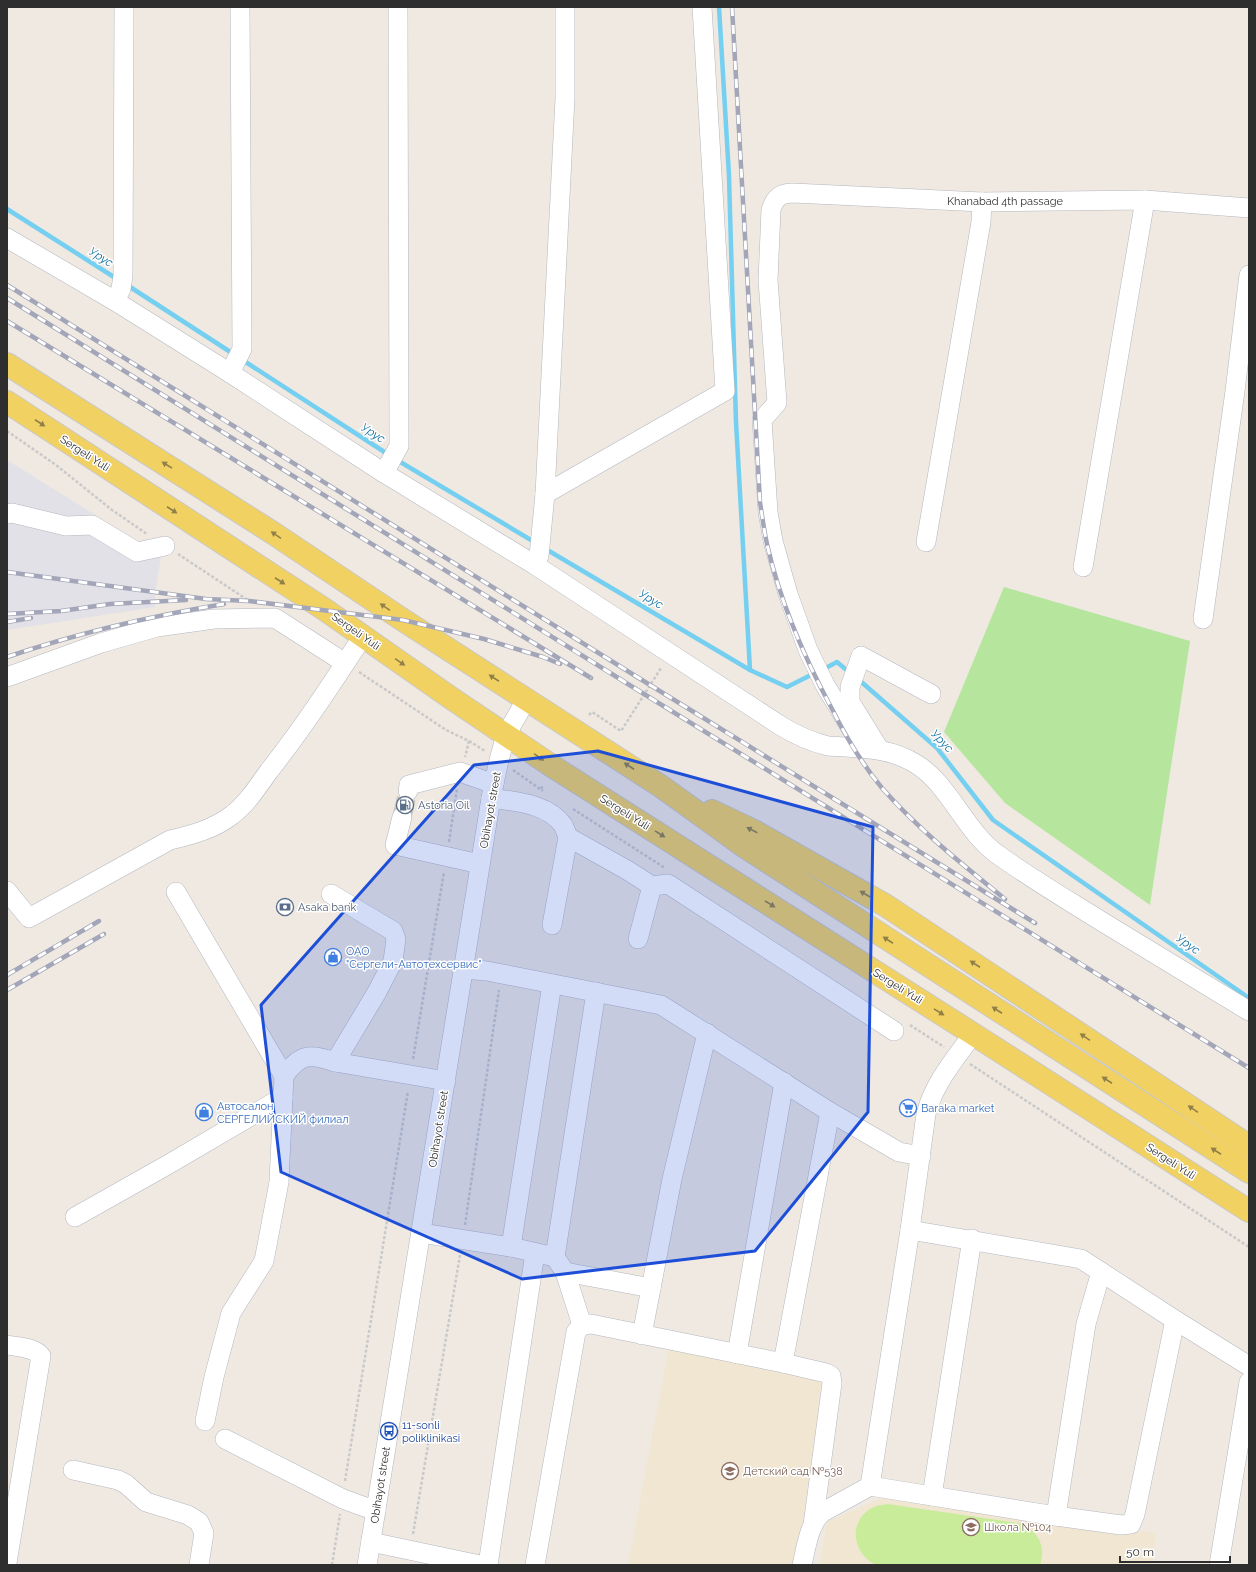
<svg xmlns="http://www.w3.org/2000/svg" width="1256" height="1572" viewBox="0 0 1256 1572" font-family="Raleway,sans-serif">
<rect width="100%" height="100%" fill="#efe9e1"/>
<!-- industrial -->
<path fill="#e3e1e8" d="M7 460 161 556 155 596V607L7 630Z"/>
<!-- education -->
<g fill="#f0e6d1">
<path d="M669 1346 836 1377 792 1565H628Z"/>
<path d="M885 1497 1156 1533 1152 1565H820L827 1522Z"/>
</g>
<!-- green -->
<path fill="#b6e59e" d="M1004 587 1190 641 1150 905 1005 803 944 732Z"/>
<!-- pitch -->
<path fill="#c9ec9a" d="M888 1504 1024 1524C1039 1534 1046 1547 1040 1565H876C854 1555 847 1524 870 1509 875 1506 881 1505 888 1504Z"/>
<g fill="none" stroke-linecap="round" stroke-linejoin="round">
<!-- stream -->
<g stroke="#75cff0" stroke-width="4.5">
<path d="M719 7 729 176 736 422 750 670"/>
<path d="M7 209 117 279"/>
<path d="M127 285 235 355"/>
<path d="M241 359 389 455"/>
<path d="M397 460 536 543"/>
<path d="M544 548 750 670 787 687 815 673"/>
<path d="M822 670 837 662 850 673"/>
<path d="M858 679 937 748 993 820 1249 998"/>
</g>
<!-- minor-tunnel -->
<path stroke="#c8c4bd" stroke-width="19" stroke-dasharray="19 10" stroke-linecap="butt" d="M402 817 408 791"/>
<!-- minor casing -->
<g stroke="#b4b7c1" stroke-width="20">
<g id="minor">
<path d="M7 238 115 301 230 373 384 473 535 565 781 726C796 735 811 742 828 746 859 748 889 747 916 764 949 784 964 830 997 854 1030 878 1066 899 1101 921 1151 951 1200 981 1249 1011"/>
<path d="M115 301 121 289 123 276 124 7"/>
<path d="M230 373 242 349 240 7"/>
<path d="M384 473 399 446 398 7"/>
<path d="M545 494 725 391 702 7"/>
<path d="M7 514 12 513 66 526 92 525 137 552 165 546"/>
<path d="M926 542 981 222 982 202"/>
<path d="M535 565 539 556 545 494 565 98V7"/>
<path d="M1083 567 1145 200"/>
<path d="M1203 619 1235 391 1249 275"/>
<path d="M7 677 101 643 157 627 214 619 275 618 345 663"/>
<path d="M863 748 825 685 808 650 788 594 773 541 768 512 762 420 777 403 768 280 771 210C775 197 781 193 793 193L982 202 1145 200 1249 208"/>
<path d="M879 749 850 702V687L861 656 931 694"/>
<path d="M408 791 409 785 460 772 494 784"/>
<path d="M491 798C516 802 547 803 563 825 565 828 566 833 568 837L552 925"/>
<path d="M402 817 395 845 480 864"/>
<path d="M568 837 627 870 652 886 638 939"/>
<path d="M652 886 668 884 894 1031"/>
<path d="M7 891 29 918 170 840C192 835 214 829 232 815 247 804 258 786 269 771 303 728 333 682 363 636"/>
<path d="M176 892 284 1076"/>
<path d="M331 894 393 931 396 939 393 961 377 992 335 1062"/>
<path d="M464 969 487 971 661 1005 830 1112 899 1152 921 1156"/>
<path d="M75 1217 169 1164 283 1097"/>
<path d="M910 1230 1081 1259 1175 1320 1249 1366"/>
<path d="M421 1233 511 1247 555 1257 565 1272 651 1288"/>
<path d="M511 1247 552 984"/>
<path d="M555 1257 596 992"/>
<path d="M565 1272 582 1325"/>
<path d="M642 1335 672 1179 707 1033"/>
<path d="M7 1345C18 1347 34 1347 41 1356L7 1563"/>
<path d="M737 1354 784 1082"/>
<path d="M783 1363 826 1373 831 1376 832 1383 813 1525"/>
<path d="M205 1421 214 1377 231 1313 264 1261 279 1182 284 1076C300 1054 309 1053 335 1062L446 1081"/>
<path d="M225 1439 343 1499 376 1511"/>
<path d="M73 1470 118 1480 126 1484 146 1502 188 1515 199 1522 204 1533 199 1565"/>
<path d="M870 1486 910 1230 926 1114C934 1083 955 1059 973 1034"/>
<path d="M932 1496 972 1239"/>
<path d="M1056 1516 1086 1324 1101 1272"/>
<path d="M371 1542 480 1565"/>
<path d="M367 1565 491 798 499 760 506 735 526 700"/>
<path d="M488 1565 535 1253"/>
<path d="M535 1565 576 1332 582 1325 591 1324 783 1363 830 1112"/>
<path d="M802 1565C806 1549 809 1522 823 1512L870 1486 1056 1516 1121 1525 1131 1524 1135 1514 1175 1320"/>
<path d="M1219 1565 1249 1382"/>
</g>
</g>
<!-- major casing -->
<g stroke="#c9c9c9" stroke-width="24">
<g id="major">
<path d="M7 364 273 533 403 620 662 787 745 847 1249 1172"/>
<path d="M7 402 324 609 451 698 555 768 973 1034 1249 1211"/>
<path d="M712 811 754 831 885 905 1249 1146"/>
</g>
</g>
<!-- path -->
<g stroke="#c9c9c9" stroke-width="2.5" stroke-dasharray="3 2" stroke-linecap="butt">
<path d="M7 431 56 465 112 510 147 534"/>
<path d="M178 554 249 601"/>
<path d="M359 672 446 730 469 741 465 757"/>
<path d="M589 715 592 712 621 731 661 668"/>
<path d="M469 741 485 751"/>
<path d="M513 770 543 791"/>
<path d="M541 789 543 785"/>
<path d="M573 809 665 868"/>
<path d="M449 842 457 789"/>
<path d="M910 1025 944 1047"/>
<path d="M413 1059 444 872"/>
<path d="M970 1064 1249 1247"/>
<path d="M465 1225 499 990"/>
<path d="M345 1481 408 1091"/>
<path d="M413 1534 460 1255"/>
<path d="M332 1565 340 1514"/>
</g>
<!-- minor -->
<use href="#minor" stroke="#fff" stroke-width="19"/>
<!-- major -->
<use href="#major" stroke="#f2d163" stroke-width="22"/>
<!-- rail casing -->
<g stroke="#a3a6b8" stroke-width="4.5">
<g id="rail">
<path d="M732 7 760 502C762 516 764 530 767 544 780 602 804 657 832 709 846 737 862 764 882 788 919 830 962 864 1005 899"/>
<path d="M7 285 650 685 1035 923"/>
<path d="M7 298 644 694 1249 1068"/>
<path d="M7 321 591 678"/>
<path d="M7 572 206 599 249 601 403 620 484 639 543 657 560 664"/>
<path d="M7 614 61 611 110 604 186 600"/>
<path d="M7 622 31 618"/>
<path d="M7 657C78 633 151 616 224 604"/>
<path d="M7 975 99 921"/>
<path d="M7 990 104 934"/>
</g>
</g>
<!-- rail -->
<use href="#rail" stroke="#fff" stroke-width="3" stroke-dasharray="9" stroke-linecap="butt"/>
</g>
<!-- one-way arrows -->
<defs><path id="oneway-solid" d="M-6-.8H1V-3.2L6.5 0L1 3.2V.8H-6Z"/></defs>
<g fill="#908048">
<use href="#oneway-solid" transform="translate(40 423) rotate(33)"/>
<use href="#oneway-solid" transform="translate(167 465) rotate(-148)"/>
<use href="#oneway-solid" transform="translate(172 510) rotate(33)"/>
<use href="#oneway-solid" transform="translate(276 535) rotate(-146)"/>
<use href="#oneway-solid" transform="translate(280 581) rotate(33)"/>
<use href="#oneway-solid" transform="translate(385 607) rotate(-146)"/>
<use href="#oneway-solid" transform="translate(400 662) rotate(35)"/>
<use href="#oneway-solid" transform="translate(494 678) rotate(-147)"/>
<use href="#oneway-solid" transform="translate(539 757) rotate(34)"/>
<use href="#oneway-solid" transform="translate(629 766) rotate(-147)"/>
<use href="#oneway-solid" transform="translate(752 830) rotate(-153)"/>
<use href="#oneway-solid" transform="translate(660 834) rotate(32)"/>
<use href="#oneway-solid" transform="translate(865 894) rotate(-150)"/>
<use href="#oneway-solid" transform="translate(770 904) rotate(32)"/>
<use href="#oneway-solid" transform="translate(888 940) rotate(-147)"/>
<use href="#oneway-solid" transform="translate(975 964) rotate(-147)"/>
<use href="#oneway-solid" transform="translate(997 1010) rotate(-147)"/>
<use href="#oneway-solid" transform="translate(939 1012) rotate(32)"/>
<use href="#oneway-solid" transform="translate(1085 1037) rotate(-146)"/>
<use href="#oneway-solid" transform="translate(1107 1080) rotate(-147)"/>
<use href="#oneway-solid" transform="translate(1193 1109) rotate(-146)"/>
<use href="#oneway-solid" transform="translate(1216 1151) rotate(-147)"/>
</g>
<!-- marked area -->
<path fill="#1d4ed8" fill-opacity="0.2" stroke="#1d4ed8" stroke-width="3" stroke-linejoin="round" d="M598 751 873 827 868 1112 755 1251 522 1279 281 1172 261 1005 474 765Z"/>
<!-- icons -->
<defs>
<g id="fuel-ring" transform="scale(0.9)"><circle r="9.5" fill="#fff" stroke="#5c6f8a" stroke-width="1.5"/><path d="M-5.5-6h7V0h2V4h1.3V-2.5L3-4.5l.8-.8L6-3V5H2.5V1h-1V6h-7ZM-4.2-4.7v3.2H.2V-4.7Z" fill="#5c6f8a"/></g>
<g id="bank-ring" transform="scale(0.9)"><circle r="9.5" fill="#fff" stroke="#5c6f8a" stroke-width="1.5"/><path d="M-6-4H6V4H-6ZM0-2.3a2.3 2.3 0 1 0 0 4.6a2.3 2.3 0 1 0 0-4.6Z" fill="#5c6f8a"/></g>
<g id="shop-ring" transform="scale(0.9)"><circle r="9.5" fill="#fff" stroke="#3f7fe0" stroke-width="1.5"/><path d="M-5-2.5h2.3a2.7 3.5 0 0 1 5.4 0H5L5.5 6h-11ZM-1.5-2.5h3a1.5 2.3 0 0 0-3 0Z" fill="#3f7fe0"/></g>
<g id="supermarket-ring" transform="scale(0.9)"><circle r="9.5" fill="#fff" stroke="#3f7fe0" stroke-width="1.5"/><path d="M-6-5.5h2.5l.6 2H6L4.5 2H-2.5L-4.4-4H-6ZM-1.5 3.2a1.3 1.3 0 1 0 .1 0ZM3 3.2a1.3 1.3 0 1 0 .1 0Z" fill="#3f7fe0"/></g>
<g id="bus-ring" transform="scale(0.9)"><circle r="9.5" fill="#fff" stroke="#1a4fb4" stroke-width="1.5"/><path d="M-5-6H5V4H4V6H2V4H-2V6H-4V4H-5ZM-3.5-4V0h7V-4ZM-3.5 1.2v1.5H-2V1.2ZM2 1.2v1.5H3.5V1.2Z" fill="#1a4fb4"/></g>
<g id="school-ring" transform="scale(0.9)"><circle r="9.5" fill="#fff" stroke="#8d6e63" stroke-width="1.5"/><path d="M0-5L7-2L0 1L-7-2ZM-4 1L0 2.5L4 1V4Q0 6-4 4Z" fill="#8d6e63"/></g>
</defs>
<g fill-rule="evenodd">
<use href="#fuel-ring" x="405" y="805"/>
<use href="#bank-ring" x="285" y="907"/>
<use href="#shop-ring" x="333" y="957"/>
<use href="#supermarket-ring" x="908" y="1108"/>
<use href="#shop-ring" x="204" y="1112"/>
<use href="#bus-ring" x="389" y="1431"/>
<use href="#school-ring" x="730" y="1471"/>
<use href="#school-ring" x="971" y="1527"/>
</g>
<g text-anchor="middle" stroke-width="3" stroke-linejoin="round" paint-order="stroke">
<!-- street labels -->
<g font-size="11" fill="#2e2e2e" stroke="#fff">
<text x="1005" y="205">Khanabad 4th passage</text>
<text transform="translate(85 453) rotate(33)" y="4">Sergeli Yuli</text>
<text transform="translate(356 631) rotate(35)" y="4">Sergeli Yuli</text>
<text transform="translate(490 810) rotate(-80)" y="4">Obihayot street</text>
<text transform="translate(625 812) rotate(32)" y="4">Sergeli Yuli</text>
<text transform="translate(898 986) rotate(32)" y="4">Sergeli Yuli</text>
<text transform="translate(438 1129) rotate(-81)" y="4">Obihayot street</text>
<text transform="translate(1171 1161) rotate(33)" y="4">Sergeli Yuli</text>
<text transform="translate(380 1485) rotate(-81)" y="4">Obihayot street</text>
</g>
<!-- service labels -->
<g font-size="11" fill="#4e5e75" stroke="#fff" text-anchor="start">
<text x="418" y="809">Astoria Oil</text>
<text x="298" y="911">Asaka bank</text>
</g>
<!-- shop labels -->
<g font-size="11" fill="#366cbe" stroke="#fff" text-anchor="start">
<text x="346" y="955">ОАО<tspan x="346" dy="13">"Сергели-Автотехсервис"</tspan></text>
<text x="217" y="1110">Автосалон<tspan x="217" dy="13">СЕРГЕЛИЙСКИЙ филиал</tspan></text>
<text x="921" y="1112">Baraka market</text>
</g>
<!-- transit labels -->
<g font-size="11" fill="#164399" stroke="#fff" text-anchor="start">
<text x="402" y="1429">11-sonli<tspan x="402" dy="13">poliklinikasi</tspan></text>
</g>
<!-- education labels -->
<g font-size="11" fill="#785e54" stroke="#fff" text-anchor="start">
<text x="743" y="1475">Детский сад №538</text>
<text x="984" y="1531">Школа №104</text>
</g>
<!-- water labels -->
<g font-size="12" font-style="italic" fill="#0d6fa3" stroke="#fff">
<text transform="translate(101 257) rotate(33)" y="4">Урус</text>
<text transform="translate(373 433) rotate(33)" y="4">Урус</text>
<text transform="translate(651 599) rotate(31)" y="4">Урус</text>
<text transform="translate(942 741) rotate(46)" y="4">Урус</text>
<text transform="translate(1188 944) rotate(35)" y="4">Урус</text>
</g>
</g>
<!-- border -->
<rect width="1256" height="1572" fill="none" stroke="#2e2e2e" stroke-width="16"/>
<!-- scale -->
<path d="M1120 1556v6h110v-6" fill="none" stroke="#2e2e2e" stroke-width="2"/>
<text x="1126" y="1556" font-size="12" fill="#2e2e2e" stroke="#ffffff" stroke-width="3" paint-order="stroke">50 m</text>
</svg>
